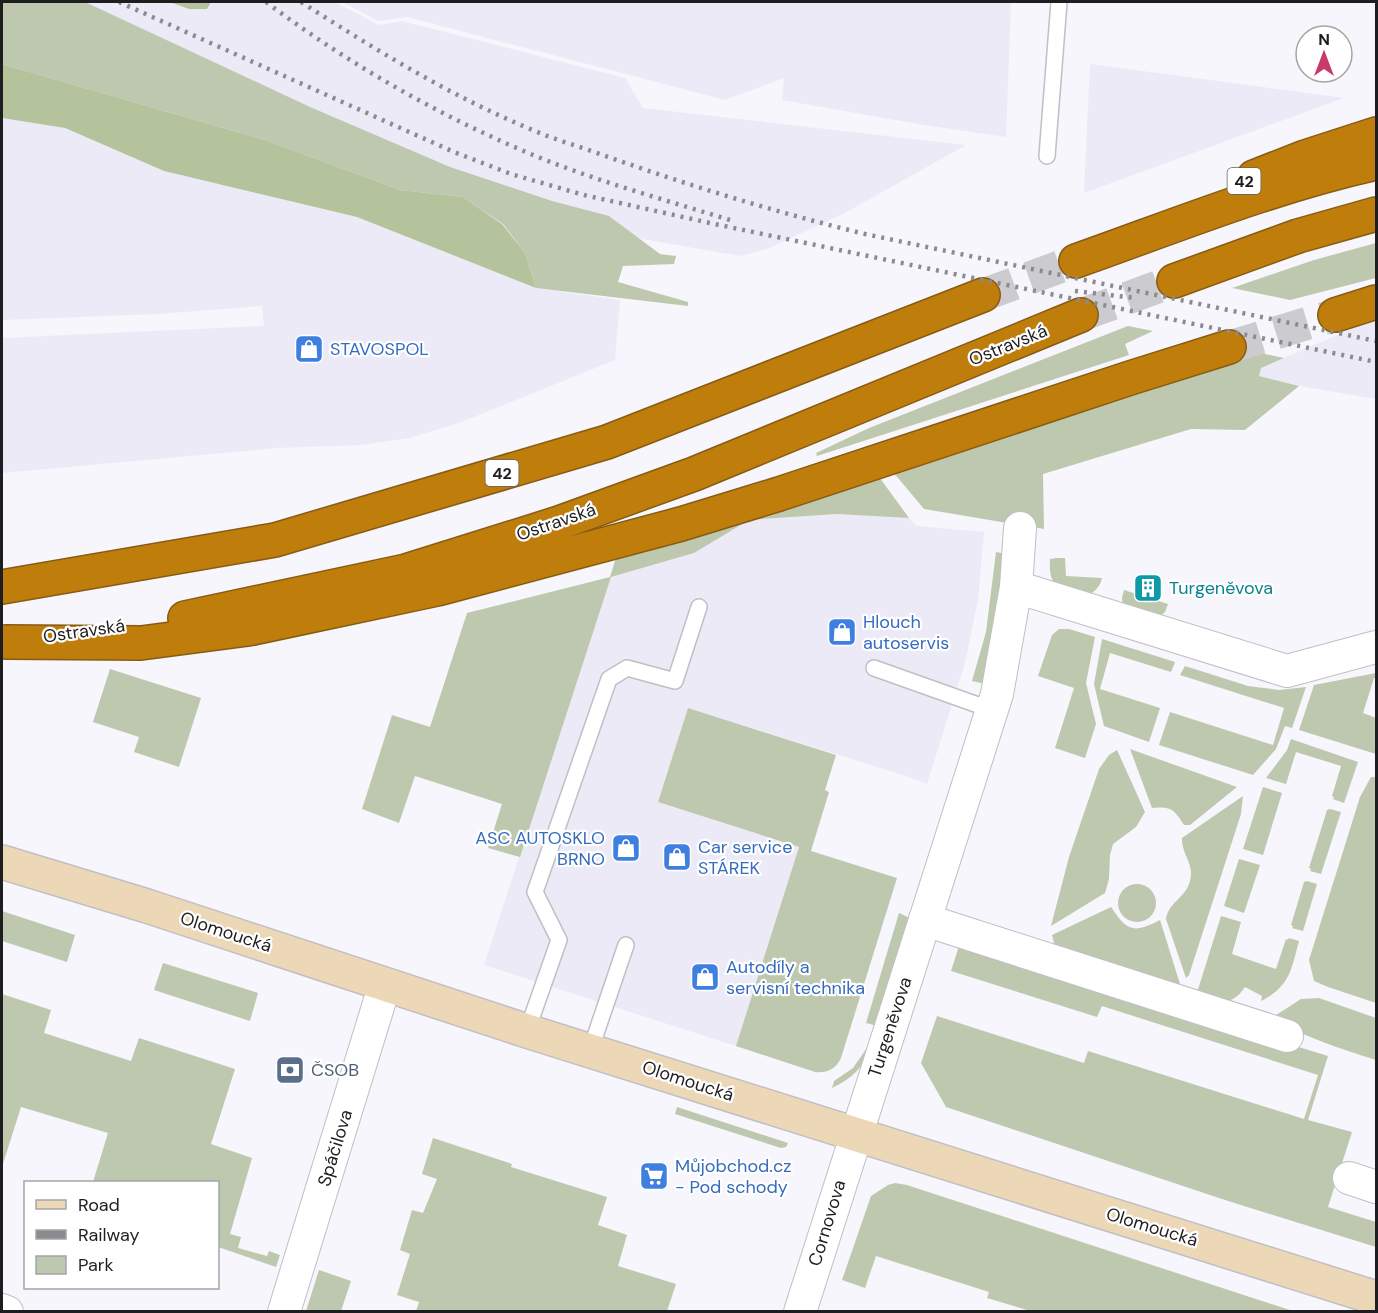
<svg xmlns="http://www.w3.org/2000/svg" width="1378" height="1313" viewBox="0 0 1378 1313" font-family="'DM Sans',sans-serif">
<rect width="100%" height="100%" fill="#f6f6fc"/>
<!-- built -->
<g fill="#eceaf7">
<path d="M2 2H335L379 25 402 21 625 78 643 108 966 145 843 214 767 249 740 256 475 210 2 96Z"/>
<path d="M342 2H1011L1006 137 924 125 782 100 784 78 725 100 407 17 378 21Z"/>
<path d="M1090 64 1344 98 1084 193Z"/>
<path d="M2 118 65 128 164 171 357 217 536 288 620 300 615 360 459 423 409 438 361 445 277 448 2 473V338L264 326 262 306 157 314 2 320Z"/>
<path d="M1376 320V399L1299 386 1259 376 1260 368 1368 322Z"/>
<path d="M837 514 909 518 917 526 984 532 978 600 965 663 927 784 903 775 688 708 658 802 799 847 736 1046 484 965 610 577 694 553 749 520Z"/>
</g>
<!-- green -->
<g fill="#bec8ae">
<path d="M2 2H85L310 107 450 167 552 201 609 216 660 254 676 256 674 264 623 266 618 282 688 302V306L536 288 525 253 503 224 463 197 400 190 265 140 2 64Z"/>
<path d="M1376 243V278L1290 300 1232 288 1314 260Z"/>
<path d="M1128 326 1153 331 1125 344 1129 355 817 456 816 453 869 428Z"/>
<path d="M1251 351 1284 358 1261 368 1259 376 1299 386 1245 430 1191 429 1043 474 1044 529 924 509 888 466Z"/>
<path d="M874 470 909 518 837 514 749 520 694 553 611 577 520 857 488 848 502 804 415 776 399 823 362 809 392 715 430 727 467 613 610 577 619 548Z"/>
<path d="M996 552 1012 555 991 685 972 681 986 632Z"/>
<path d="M1056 558H1065L1066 576 1102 578C1100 588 1093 593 1085 597 1060 586 1048 590 1050 559Z"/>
<path d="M1124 590 1168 604 1165 612 1159 617 1123 606 1122 598Z"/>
<path d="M1059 629H1069L1095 637 1086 683 1096 724 1085 758 1055 748 1074 688 1038 676 1052 635Z"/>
<path d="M1102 639 1175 662 1171 672 1110 653 1100 689 1160 708 1149 742 1104 726 1094 684Z"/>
<path d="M1185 666 1248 686 1279 690 1306 687 1292 728 1285 726 1276 749 1253 775 1159 745 1170 712 1273 745 1284 708 1180 675Z"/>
<path d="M110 669 201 698 179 767 134 752 139 737 93 722Z"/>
<path d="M1376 673V678H1374L1363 713 1376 718V754L1299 730 1314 685Z"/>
<path d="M688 708 836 755 825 790 829 792 811 851 897 878 841 1058C835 1070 827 1073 815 1072L736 1046 799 847 658 802Z"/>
<path d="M1291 739 1358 762 1344 803 1333 799 1334 797 1332 796 1341 766 1296 752 1286 784 1266 778 1287 750Z"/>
<path d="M1130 749 1237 787 1190 825H1184C1174 809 1171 806 1152 808Z"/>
<path d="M1117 750 1145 812 1136 827 1113 844 1110 855 1109 879 1105 893 1051 926 1069 857 1099 769 1109 755Z"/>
<path d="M1371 777H1376V1003L1328 987 1314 981 1309 960 1360 797Z"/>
<path d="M1263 787 1282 793 1263 855 1243 849Z"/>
<path d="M1243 796 1241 814 1189 975 1186 978 1166 919C1169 900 1189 898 1191 875 1192 863 1181 851 1182 838Z"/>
<path d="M1330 809 1341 812 1321 874 1310 871 1311 869 1309 868 1327 810Z"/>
<path d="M1239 859 1260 865 1244 913 1224 906Z"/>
<path d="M1307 881 1317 884 1303 931 1292 928 1293 926 1291 925 1304 882Z"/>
<circle cx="1137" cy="903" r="19"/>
<path d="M1111 907C1127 931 1133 934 1160 920L1180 984 1167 987 1055 947 1052 935Z"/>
<path d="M2 911 75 935 67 962 2 941Z"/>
<path d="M899 913 912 919 878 1026 866 1023Z"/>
<path d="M1221 916 1241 922 1232 954 1276 969 1286 939 1288 940 1289 938 1299 941C1291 971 1290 986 1261 1001L1262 996 1245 987C1231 1008 1217 1002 1195 999Z"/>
<path d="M960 943 1328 1056 1308 1120 1352 1132 1328 1207 1376 1222V1247L1225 1200 946 1107 921 1063 937 1016 1084 1063 1088 1051 1304 1119 1318 1075 1102 1006 1097 1017 951 971Z"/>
<path d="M163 963 258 993 250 1021 154 990Z"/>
<path d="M2 994 51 1010 44 1033 131 1061 139 1038 235 1069 211 1144 252 1158 230 1234 241 1237 238 1248 267 1256 269 1251 280 1255 276 1267 218 1247V1182H93L108 1133 21 1107 2 1167Z"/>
<path d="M1319 998 1376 1018V1060C1340 1049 1304 1036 1270 1019L1301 999Z"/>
<path d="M869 1045C867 1066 851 1079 832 1088L834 1081 853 1068Z"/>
<path d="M677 1107 788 1143 786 1147 781 1148 675 1114Z"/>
<path d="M433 1138 512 1164 511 1167 607 1197 598 1225 627 1235 618 1266 676 1284 667 1311H416L419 1302 397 1295 410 1254 400 1250 412 1210 423 1213 437 1179 422 1174Z"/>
<path d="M895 1183 907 1185 1293 1311 1034 1312 987 1298 989 1292 876 1256 865 1288 842 1280 871 1196 888 1185Z"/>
<path d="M319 1270 351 1281 341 1311H306Z"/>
</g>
<!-- forest -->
<g fill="#b4c39c">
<path d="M170 2H211L207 9H189Z"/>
<path d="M2 64 265 140 400 190 463 197 502 224 525 253 536 288 357 217 164 171 65 128 2 118Z"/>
</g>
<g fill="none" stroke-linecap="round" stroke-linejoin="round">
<!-- highway-tunnel -->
<g stroke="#cbcbd0" stroke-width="33" stroke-dasharray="33 16" stroke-linecap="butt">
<path d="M983 295 1076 261"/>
<path d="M1081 315 1174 281"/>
<path d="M1229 347 1335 315"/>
</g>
<!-- lane casing -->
<g stroke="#c0bfc5" stroke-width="18">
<g id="lane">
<path d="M1047 156 1059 2"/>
<path d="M874 668 992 710"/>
<path d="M527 1031 559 940 535 892 609 679 627 668 675 681 699 607"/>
<path d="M590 1051 626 945"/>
</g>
</g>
<!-- street casing -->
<g stroke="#c0bfc5" stroke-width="34">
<g id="street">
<path d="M1016 587 1287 671 1376 647"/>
<path d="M925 920 1287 1036"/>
<path d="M1349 1178 1376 1187"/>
<path d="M2 1310 7 1312"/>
<path d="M284 1312 385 984"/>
<path d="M800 1312 997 694 1016 587 1020 528"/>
</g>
</g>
<!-- secondary casing -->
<g stroke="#c0bfc5" stroke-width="36">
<path id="secondary" d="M2 862 147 906 527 1031 1376 1298"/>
</g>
<!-- highway casing -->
<g stroke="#875c12" stroke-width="36">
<g id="highway">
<path d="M1254 177 1305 157 1376 134"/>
<path d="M1076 261C1175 226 1273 186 1376 163"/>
<path d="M1174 281 1298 236 1376 214"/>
<path d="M1335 315 1376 302"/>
<path d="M2 587 275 540 607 442 983 295"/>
<path d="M185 618 406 571 559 523 694 474 1081 315"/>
<path d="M6 642 141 643 248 629 437 589 681 524 779 494 1130 378 1229 347"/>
</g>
</g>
<!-- lane -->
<use href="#lane" stroke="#fff" stroke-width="15"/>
<!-- street -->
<use href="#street" stroke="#fff" stroke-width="32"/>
<!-- secondary -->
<use href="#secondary" stroke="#ecd8b6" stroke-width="33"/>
<!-- highway -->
<use href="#highway" stroke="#bf7d0b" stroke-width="33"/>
<!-- rail -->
<g stroke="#8b8b8f" stroke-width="4.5" stroke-dasharray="3 6" stroke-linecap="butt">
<path d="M119 2 454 152 511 174 584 195 710 223 1376 362"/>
<path d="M266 2C346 62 434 113 526 152 592 180 662 199 730 220"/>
<path d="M301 2C376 50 452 97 535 131 556 140 578 146 600 154 687 185 775 212 865 234L1376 341"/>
<path d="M1075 291 1135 298"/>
</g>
</g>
<!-- icons -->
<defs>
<g id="shop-square" transform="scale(1.5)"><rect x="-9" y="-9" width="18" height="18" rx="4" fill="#3f7fe0" stroke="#fff"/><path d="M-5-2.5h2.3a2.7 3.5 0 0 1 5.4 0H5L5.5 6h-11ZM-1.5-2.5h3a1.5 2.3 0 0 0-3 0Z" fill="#fff"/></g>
<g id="building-square" transform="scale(1.5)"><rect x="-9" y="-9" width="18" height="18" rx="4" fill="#0f9aa8" stroke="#fff"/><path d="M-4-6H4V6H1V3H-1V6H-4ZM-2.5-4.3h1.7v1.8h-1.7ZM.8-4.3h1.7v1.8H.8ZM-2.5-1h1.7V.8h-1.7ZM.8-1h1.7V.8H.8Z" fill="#fff"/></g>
<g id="bank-square" transform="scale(1.5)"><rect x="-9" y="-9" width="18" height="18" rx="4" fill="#5c6f8a" stroke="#fff"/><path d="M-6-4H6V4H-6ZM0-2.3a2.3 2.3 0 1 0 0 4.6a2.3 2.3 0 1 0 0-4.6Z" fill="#fff"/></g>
<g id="supermarket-square" transform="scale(1.5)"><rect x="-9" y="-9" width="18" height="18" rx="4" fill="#3f7fe0" stroke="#fff"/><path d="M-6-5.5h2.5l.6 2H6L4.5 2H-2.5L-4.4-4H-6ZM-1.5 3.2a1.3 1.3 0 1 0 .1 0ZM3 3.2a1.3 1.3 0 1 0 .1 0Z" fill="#fff"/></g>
</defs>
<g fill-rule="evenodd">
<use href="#shop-square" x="309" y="349"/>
<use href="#building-square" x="1148" y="588"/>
<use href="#shop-square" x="842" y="632"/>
<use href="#shop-square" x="626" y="848"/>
<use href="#shop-square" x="677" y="857"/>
<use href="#shop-square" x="705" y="977"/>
<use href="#bank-square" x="290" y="1070"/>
<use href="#supermarket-square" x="654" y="1176"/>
</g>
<g text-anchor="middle" stroke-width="4.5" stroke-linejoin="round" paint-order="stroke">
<!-- shield labels -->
<g fill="#fff" stroke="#626263" stroke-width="1.5">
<rect x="1227.5" y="168" width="33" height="26" rx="4.5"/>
<rect x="485.5" y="460" width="33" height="26" rx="4.5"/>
</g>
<g font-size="16" font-weight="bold" fill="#1e1e20">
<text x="1244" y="187">42</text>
<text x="502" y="479">42</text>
</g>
<!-- street labels -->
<g font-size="18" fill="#1e1e20" stroke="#fff">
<text transform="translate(1008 345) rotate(-22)" y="6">Ostravská</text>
<text transform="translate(556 522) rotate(-19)" y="6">Ostravská</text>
<text transform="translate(84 631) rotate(-8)" y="6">Ostravská</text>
<text transform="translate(226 932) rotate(18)" y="6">Olomoucká</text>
<text transform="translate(890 1027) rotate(-72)" y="6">Turgeněvova</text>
<text transform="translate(688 1081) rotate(18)" y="6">Olomoucká</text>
<text transform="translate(335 1148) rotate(-73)" y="6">Spáčilova</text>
<text transform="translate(827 1223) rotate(-73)" y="6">Cornovova</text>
<text transform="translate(1152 1227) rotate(17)" y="6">Olomoucká</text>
</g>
<!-- shop labels -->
<g font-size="18" fill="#366cbe" stroke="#fff" text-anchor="start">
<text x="330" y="355">STAVOSPOL</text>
<text x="863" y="628">Hlouch<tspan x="863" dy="21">autoservis</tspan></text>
<text x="605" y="844" text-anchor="end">ASC AUTOSKLO<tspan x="605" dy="21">BRNO</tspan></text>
<text x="698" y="853">Car service<tspan x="698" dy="21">STÁREK</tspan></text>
<text x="726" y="973">Autodíly a<tspan x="726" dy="21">servisní technika</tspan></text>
<text x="675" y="1172">Můjobchod.cz<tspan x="675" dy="21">- Pod schody</tspan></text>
</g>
<!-- culture labels -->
<g font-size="18" fill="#0d838f" stroke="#fff" text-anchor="start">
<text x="1169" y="594">Turgeněvova</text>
</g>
<!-- service labels -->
<g font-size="18" fill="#4e5e75" stroke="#fff" text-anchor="start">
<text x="311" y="1076">ČSOB</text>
</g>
</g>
<!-- border -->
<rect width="1378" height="1313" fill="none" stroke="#1e1e20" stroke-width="6"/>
<!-- legend -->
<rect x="24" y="1181" width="195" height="108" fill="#ffffff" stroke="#a5a5a6" stroke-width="1.5"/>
<rect x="36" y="1200" width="30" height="9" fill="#ecd8b6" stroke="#a5a5a6" stroke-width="1.5"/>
<text x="78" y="1211" font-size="18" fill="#1e1e20">Road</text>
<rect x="36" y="1230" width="30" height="9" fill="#8b8b8f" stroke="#a5a5a6" stroke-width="1.5"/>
<text x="78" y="1241" font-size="18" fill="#1e1e20">Railway</text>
<rect x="36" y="1256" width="30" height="18" fill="#bec8ae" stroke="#a5a5a6" stroke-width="1.5"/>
<text x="78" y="1271" font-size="18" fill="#1e1e20">Park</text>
<!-- north arrow -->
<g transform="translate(1324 54)"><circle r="28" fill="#ffffff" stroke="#a5a5a6" stroke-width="1.5"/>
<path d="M0-4.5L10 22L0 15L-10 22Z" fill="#c83a67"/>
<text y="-9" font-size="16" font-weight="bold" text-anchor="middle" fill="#1e1e20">N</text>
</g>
</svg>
